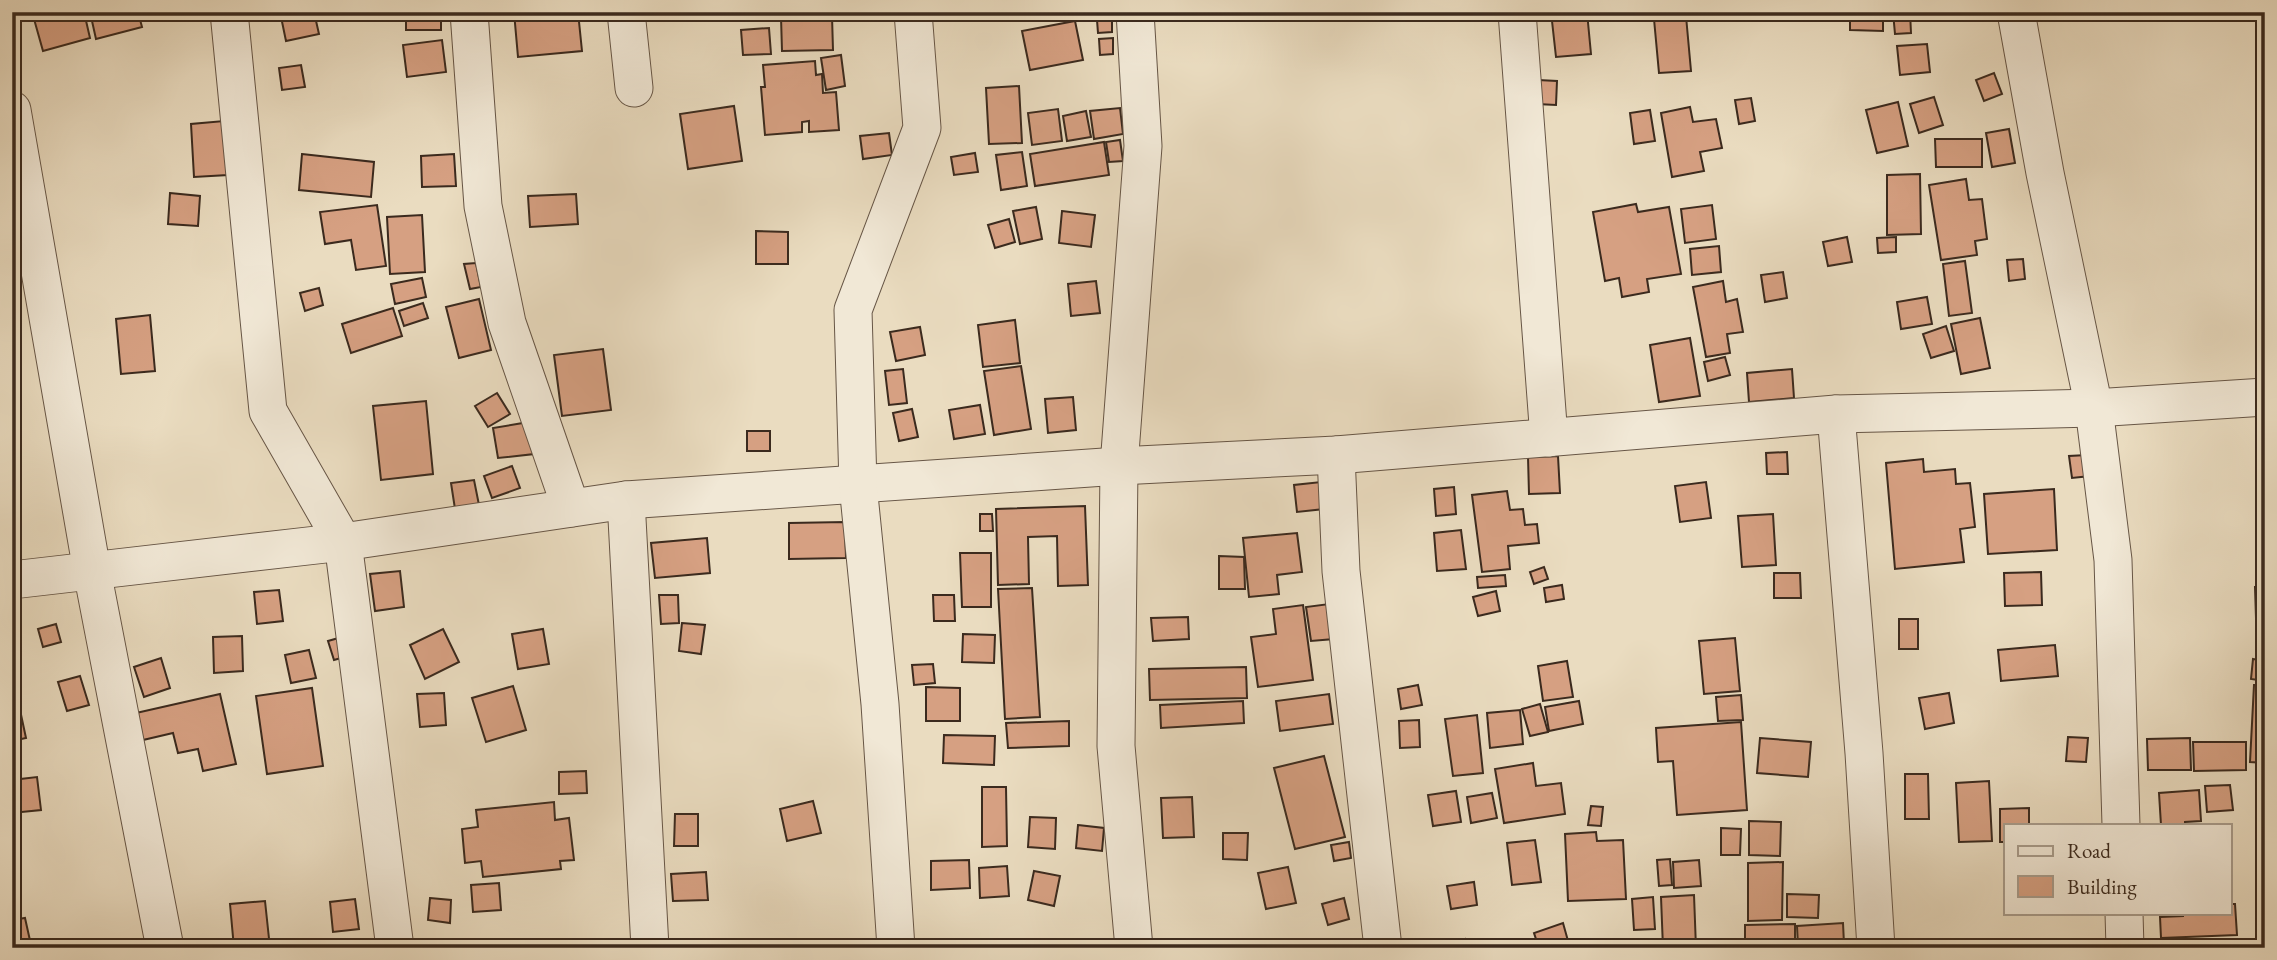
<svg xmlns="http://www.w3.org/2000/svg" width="2277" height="960" viewBox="0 0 2277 960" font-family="'EB Garamond',serif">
<rect width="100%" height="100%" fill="#eadcc0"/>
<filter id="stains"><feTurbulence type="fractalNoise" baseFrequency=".00286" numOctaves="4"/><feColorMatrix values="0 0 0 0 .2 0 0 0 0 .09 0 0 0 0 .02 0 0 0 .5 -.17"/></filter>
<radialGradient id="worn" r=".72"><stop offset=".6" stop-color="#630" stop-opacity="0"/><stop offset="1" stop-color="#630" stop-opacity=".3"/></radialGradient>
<!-- building -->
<g fill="#d6a082" stroke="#3b2a1e" stroke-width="2">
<path d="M58 12H84L90 38 43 51 34 19Z"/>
<path d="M90 12H138L142 27 96 39Z"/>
<path d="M280 12H314L319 34 286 41Z"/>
<rect x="406" y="12" width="35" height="18"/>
<path d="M514 12H578L582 51 518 57Z"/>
<path d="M1551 12H1587L1591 54 1556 57Z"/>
<path d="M1595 12H1619V18L1595 17Z"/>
<path d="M1850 12H1883V31L1850 30Z"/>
<path d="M1893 12H1910L1911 33 1895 34Z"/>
<path d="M832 16 833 50 782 51 781 17Z"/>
<path d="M1686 16 1691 71 1659 73 1654 19Z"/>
<path d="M1112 18V32L1098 33 1097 20Z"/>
<path d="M1075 21 1083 60 1030 70 1022 31Z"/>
<path d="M769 28 771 54 743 55 741 30Z"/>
<path d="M1113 38V54L1100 55 1099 39Z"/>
<path d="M442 40 446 72 407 77 403 45Z"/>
<path d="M1927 44 1930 72 1900 75 1897 46Z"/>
<path d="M841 55 845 86 826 90 821 58Z"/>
<path d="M815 61 816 75 822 74 823 93 836 92 839 130 809 132V121L802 122V132L765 135 761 87H765L763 65Z"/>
<path d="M301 65 305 87 282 90 279 68Z"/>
<path d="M1994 73 2002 94 1984 101 1976 80Z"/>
<path d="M1538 80 1557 81 1556 105 1537 104Z"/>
<path d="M1019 86 1022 143 989 144 986 88Z"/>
<path d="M1934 97 1943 125 1919 133 1910 104Z"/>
<path d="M1751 98 1755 121 1739 124 1735 100Z"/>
<path d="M1898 102 1908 146 1877 153 1866 110Z"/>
<path d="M734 106 742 161 688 169 680 114Z"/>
<path d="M1690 107 1693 122 1716 119 1722 148 1700 152 1704 171 1672 177 1661 113Z"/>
<path d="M1120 108 1123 134 1094 139 1090 111Z"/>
<path d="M1058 109 1062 141 1032 145 1028 113Z"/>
<path d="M1650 110 1655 141 1634 144 1630 113Z"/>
<path d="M1086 111 1091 137 1067 141 1063 116Z"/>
<path d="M224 121 228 175 194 177 191 124Z"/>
<path d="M2009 129 2015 163 1992 167 1986 133Z"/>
<path d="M889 133 892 155 863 159 860 136Z"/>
<path d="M1935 139H1982V167H1936Z"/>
<path d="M1120 140 1123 161 1109 162 1106 142Z"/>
<path d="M1104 142 1109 175 1035 186 1030 154Z"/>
<path d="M1022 152 1027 186 1001 190 996 155Z"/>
<path d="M975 153 978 172 954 175 951 157Z"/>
<path d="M302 154 374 162 371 197 299 190Z"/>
<path d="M454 154 456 186 422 187 421 156Z"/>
<path d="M1920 174 1921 234 1887 235V175Z"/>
<path d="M1966 179 1969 200 1982 199 1987 239 1975 241 1977 255 1941 260 1929 185Z"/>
<path d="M170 193 200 196 198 226 168 224Z"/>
<path d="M576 194 578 224 530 227 528 196Z"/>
<path d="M1636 204 1638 212 1669 207 1681 274 1647 279 1649 292 1622 297 1619 278 1605 281 1593 212Z"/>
<path d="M377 205 386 266 356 270 351 240 325 244 320 212Z"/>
<path d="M1712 205 1716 239 1685 243 1681 209Z"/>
<path d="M1036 207 1042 239 1020 244 1013 211Z"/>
<path d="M1062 211 1095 215 1091 247 1059 243Z"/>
<path d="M422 215 425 272 390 274 387 217Z"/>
<path d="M1009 219 1015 242 995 248 988 225Z"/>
<path d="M756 231 788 232V264H756Z"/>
<path d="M1847 237 1852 262 1828 266 1823 242Z"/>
<path d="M1896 237V252L1878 253 1877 238Z"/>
<path d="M1719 246 1721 272 1692 275 1690 249Z"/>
<path d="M2023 259 2025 279 2009 281 2007 260Z"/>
<path d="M1965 261 1972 313 1949 316 1943 264Z"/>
<path d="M476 263 481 287 470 289 464 264Z"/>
<path d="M1783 272 1787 298 1765 302 1761 275Z"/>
<path d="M422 278 426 297 395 304 391 284Z"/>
<path d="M1096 281 1100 313 1071 316 1068 284Z"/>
<path d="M1723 281 1726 302 1737 299 1743 332 1727 334 1730 353 1706 357 1693 287Z"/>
<path d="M319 288 323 305 305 311 300 293Z"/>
<path d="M1927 297 1932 324 1901 329 1897 302Z"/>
<path d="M479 299 491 350 459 358 446 307Z"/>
<path d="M423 303 428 318 404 326 399 311Z"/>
<path d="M393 308 402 336 351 353 342 324Z"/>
<path d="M150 315 155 371 121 374 116 319Z"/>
<path d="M1980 318 1990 368 1961 374 1951 324Z"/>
<path d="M1015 320 1020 363 983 367 978 325Z"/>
<path d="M1946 326 1954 351 1931 358 1923 334Z"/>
<path d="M920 327 925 355 896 361 890 332Z"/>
<path d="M1690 338 1700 396 1659 402 1650 345Z"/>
<path d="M603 349 611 410 562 416 554 355Z"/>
<path d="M1725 357 1730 375 1708 381 1704 362Z"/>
<path d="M1021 366 1031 429 994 435 984 371Z"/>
<path d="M903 369 907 403 889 405 885 371Z"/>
<path d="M1792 369 1794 398 1749 402 1747 373Z"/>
<path d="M497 393 510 414 488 427 475 406Z"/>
<path d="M1073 397 1076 430 1048 433 1045 399Z"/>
<path d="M426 401 433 474 381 480 373 406Z"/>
<path d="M980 405 985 434 954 439 949 410Z"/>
<path d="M912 409 918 437 899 441 893 413Z"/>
<path d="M529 422 534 454 498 458 493 428Z"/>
<rect x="747" y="431" width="23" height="20"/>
<path d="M1787 452 1788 474H1767L1766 453Z"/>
<path d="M2087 455 2090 476 2072 478 2069 456Z"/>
<path d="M1558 456 1560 493 1529 494 1528 457Z"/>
<path d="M1923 459 1924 472 1955 469 1956 484 1970 483 1975 527 1960 529 1964 562 1895 569 1886 463Z"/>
<path d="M512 466 520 488 492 498 484 476Z"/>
<path d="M474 480 479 505 455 509 451 483Z"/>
<path d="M1321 482 1324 509 1297 512 1294 485Z"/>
<path d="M1706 482 1711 518 1680 522 1675 486Z"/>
<path d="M1454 487 1456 514 1436 516 1434 489Z"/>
<path d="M2054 489 2057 550 1988 554 1984 494Z"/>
<path d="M1507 491 1510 510 1523 509 1525 525 1537 524 1539 543 1508 546 1510 569 1482 572 1472 495Z"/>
<path d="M1085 506 1088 585 1058 586 1057 536 1028 537 1029 584 998 585 996 509Z"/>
<path d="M980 514H992L993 531H980Z"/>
<path d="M1773 514 1776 565 1742 567 1738 516Z"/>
<path d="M845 522 846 558 789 559V523Z"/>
<path d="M1461 530 1466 569 1437 571 1434 533Z"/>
<path d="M1297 533 1302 572 1277 575 1279 594 1249 597 1243 538Z"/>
<path d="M707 538 710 573 655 578 651 543Z"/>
<path d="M960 553H991V607H962Z"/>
<path d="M1219 556 1244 557 1245 589H1219Z"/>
<path d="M1544 567 1548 579 1534 584 1530 572Z"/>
<path d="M400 571 404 607 375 611 370 574Z"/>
<path d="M2041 572 2042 605 2005 606 2004 573Z"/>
<path d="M1774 573H1800L1801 598H1774Z"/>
<path d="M1505 575 1506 586 1478 588 1477 577Z"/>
<path d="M1562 585 1564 599 1546 602 1544 588Z"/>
<path d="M2255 587H2265V649H2257Z"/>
<path d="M1032 588 1040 717 1005 719 998 589Z"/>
<path d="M279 590 283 621 257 624 254 592Z"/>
<path d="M1496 591 1500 611 1478 616 1473 597Z"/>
<path d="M659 595H678L679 623 661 624Z"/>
<path d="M933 595H954L955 621H934Z"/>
<path d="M1329 604 1334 639 1311 641 1306 607Z"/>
<path d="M1303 605 1313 680 1258 687 1251 637 1276 634 1273 609Z"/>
<path d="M1188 617 1189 639 1153 641 1151 618Z"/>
<rect x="1899" y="619" width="19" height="30"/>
<path d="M682 623 705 625 701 654 679 651Z"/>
<path d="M56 624 61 642 43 647 38 629Z"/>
<path d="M443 629 459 662 425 679 410 645Z"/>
<path d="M543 629 549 664 518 669 512 634Z"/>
<path d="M963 634 995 635 994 663 962 662Z"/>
<path d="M242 636 243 671 214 673 213 637Z"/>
<path d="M342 637 348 656 334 660 328 641Z"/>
<path d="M1735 638 1740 691 1704 694 1699 641Z"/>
<path d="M2055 645 2058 676 2001 681 1998 650Z"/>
<path d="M309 650 316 678 291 683 285 655Z"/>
<path d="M161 658 170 688 144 697 134 667Z"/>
<path d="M2253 659 2265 661V681L2251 679Z"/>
<path d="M1567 661 1573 697 1543 701 1538 666Z"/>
<path d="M933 664 935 683 914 685 912 665Z"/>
<path d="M1246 667 1247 698 1150 700 1149 669Z"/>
<path d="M80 676 89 705 67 711 58 682Z"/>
<path d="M1418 685 1422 705 1401 709 1398 689Z"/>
<path d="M2254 685H2265V763L2250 762Z"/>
<path d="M513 686 526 730 486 742 472 698Z"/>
<path d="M926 687 960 688V721H926Z"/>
<path d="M312 688 323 766 267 774 256 696Z"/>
<path d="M444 693 446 725 420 727 417 694Z"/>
<path d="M1949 693 1954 723 1925 729 1919 698Z"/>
<path d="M220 694 236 764 203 771 198 749 178 753 173 733 143 740 136 713Z"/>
<path d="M1329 694 1333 724 1280 731 1276 701Z"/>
<path d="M1741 695 1743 720 1718 721 1716 697Z"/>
<path d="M1243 701 1244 723 1161 728 1160 705Z"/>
<path d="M1579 701 1583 724 1549 731 1545 707Z"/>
<path d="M1540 704 1548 732 1530 736 1522 709Z"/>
<path d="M20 710 26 738 12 741V711Z"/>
<path d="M1520 710 1523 744 1490 748 1487 713Z"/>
<path d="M1477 715 1483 773 1453 776 1445 719Z"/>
<path d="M1419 720 1420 747 1400 748 1399 721Z"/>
<path d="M1069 721V746L1008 748 1006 723Z"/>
<path d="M1741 722 1747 810 1677 815 1673 761 1658 762 1656 728Z"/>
<path d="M944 735 995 736 994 765 943 763Z"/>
<path d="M2068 737 2088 738 2086 762 2066 761Z"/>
<path d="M1760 738 1811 742 1808 777 1757 773Z"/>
<path d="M2190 738 2191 770H2148L2147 739Z"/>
<path d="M2193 742H2246V770L2194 771Z"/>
<path d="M1324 756 1345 837 1295 849 1274 768Z"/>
<path d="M1533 763 1536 786 1561 783 1565 814 1504 823 1495 769Z"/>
<path d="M586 771 587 793 559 794V772Z"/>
<path d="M1905 774H1928L1929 819H1905Z"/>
<path d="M37 777 41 810 12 813V780Z"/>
<path d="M1989 781 1992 841 1959 842 1956 783Z"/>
<path d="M2230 785 2233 810 2207 812 2205 786Z"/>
<path d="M982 787H1006L1007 846 982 847Z"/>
<path d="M2199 790 2201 821 2185 822V825H2161L2159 793Z"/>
<path d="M1456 791 1461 822 1433 826 1428 795Z"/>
<path d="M1492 793 1497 818 1471 823 1467 797Z"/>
<path d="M1192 797 1194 837 1163 838 1161 798Z"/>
<path d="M813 801 821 833 787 841 780 809Z"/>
<path d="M554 802 555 820 569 818 574 860 560 861 561 869 483 877 481 861 465 863 462 829 478 827 476 810Z"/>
<path d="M1591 806 1603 807 1601 826 1588 825Z"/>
<path d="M2029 808V825H2006V842H2000V809Z"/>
<path d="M675 814H698V846H674Z"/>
<path d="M1030 817 1056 818 1055 849 1028 847Z"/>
<path d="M1749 821 1781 822 1780 856 1749 855Z"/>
<path d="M1078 825 1104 828 1102 851 1076 848Z"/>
<path d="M1721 828 1741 829 1740 855H1721Z"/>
<path d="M1596 832 1597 841 1623 840 1626 899 1568 901 1565 834Z"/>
<path d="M1223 833H1248L1247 860 1223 859Z"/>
<path d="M1535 840 1541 882 1512 885 1507 843Z"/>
<path d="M1349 842 1351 858 1334 861 1331 845Z"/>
<path d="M1670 859 1672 885 1659 886 1657 860Z"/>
<path d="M969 860 970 888 931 890V861Z"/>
<path d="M1699 860 1701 886 1674 888 1673 862Z"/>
<path d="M1783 862 1782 920 1748 921V863Z"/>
<path d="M1007 866 1009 896 980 898 979 868Z"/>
<path d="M1288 867 1296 903 1266 909 1258 873Z"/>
<path d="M1034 871 1060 876 1054 906 1028 900Z"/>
<path d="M706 872 708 900 673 901 671 874Z"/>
<path d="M1474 882 1477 905 1451 909 1447 886Z"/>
<path d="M499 883 501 910 473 912 471 885Z"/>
<path d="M1787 894 1819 895 1818 918 1787 917Z"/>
<path d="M1694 895 1696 948H1663L1661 897Z"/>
<path d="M1653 897 1655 929 1634 930 1632 899Z"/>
<path d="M430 898 451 900 450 923 428 920Z"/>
<path d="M1344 898 1349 919 1328 925 1322 904Z"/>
<path d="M355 899 359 929 333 932 330 902Z"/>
<path d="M265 901 270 948H234L230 904Z"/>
<path d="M2230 904H2235L2237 935 2161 938 2160 917 2183 916V913H2230Z"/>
<path d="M25 918 31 945 12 948V920Z"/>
<path d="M1563 923 1570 948H1539L1534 933Z"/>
<path d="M1843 923 1844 944 1798 946 1797 926Z"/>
<path d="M1795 924V948H1745V925Z"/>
<path d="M1465 939 1466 948H1429L1428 945Z"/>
<path d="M1162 940H1183V948H1161Z"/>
</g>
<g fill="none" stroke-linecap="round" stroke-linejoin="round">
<!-- minor casing -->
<g stroke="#675646" stroke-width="39">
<g id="minor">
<path d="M229 12 268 411 343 542 395 948"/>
<path d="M469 12 483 206 507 323 571 508"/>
<path d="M626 12 634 88"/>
<path d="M1517 12 1549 438"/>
<path d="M2016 12 2045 173 2094 408 2113 560 2121 825"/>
<path d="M12 110 92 571 165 948"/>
<path d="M1836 414 1864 753 1876 948"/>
<path d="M1336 455 1341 571 1383 948"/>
<path d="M626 500 650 948"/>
<path d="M12 580 343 542 626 500 1119 466 1336 455 1836 414 2094 408 2265 397"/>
<path d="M2124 913 2125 948"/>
<path d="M896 948 880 704 858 485 853 310 922 128 913 12"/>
<path d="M1134 948 1116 746 1119 466 1143 146 1135 12"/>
</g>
</g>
<!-- minor -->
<use href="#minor" stroke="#f1e8d6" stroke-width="37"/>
</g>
<!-- margin -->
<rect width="2277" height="960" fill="none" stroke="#eadcc0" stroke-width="42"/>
<rect x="14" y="14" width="2249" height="932" fill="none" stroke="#3b2a1e" stroke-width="3.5"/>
<rect x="21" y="21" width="2235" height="918" fill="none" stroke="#3b2a1e" stroke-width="2"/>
<!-- legend -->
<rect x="2004" y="824" width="228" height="91" fill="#f1e8d6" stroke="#a89c8c" stroke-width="2"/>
<rect x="2018" y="846" width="35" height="10" fill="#f1e8d6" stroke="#a89c8c" stroke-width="2"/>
<text x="2067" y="858" font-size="21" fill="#3b2a1e">Road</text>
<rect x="2018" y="876" width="35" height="21" fill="#d6a082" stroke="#a89c8c" stroke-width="2"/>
<text x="2067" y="894" font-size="21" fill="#3b2a1e">Building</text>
<rect width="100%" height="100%" filter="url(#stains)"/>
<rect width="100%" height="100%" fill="url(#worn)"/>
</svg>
